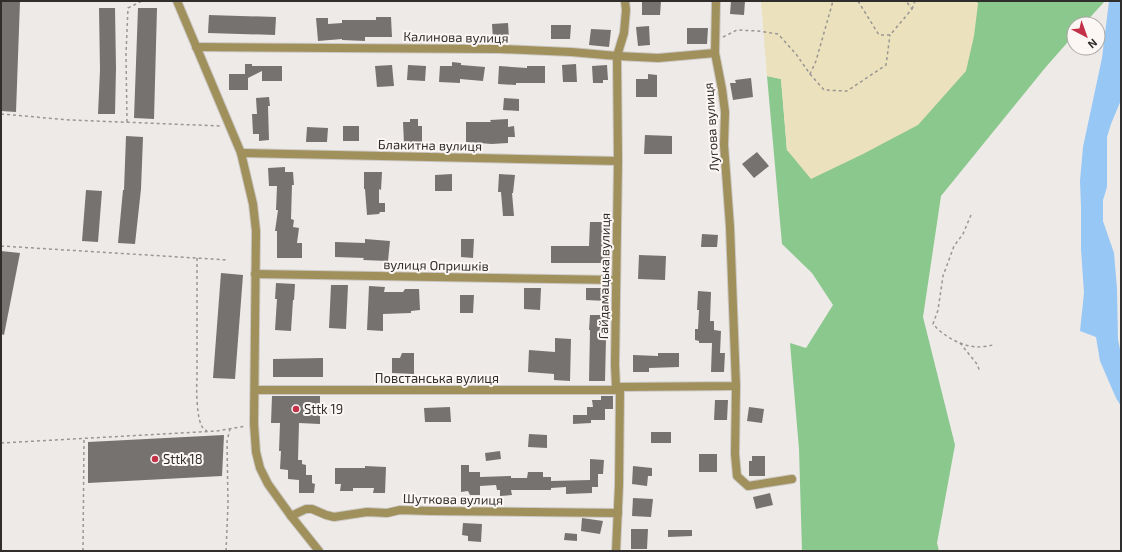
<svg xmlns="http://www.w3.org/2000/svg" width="1122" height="552" viewBox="0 0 1122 552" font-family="'Exo 2',sans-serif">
<rect width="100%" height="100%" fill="#eeeae7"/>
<!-- forest -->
<path fill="#8bc88e" d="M976 1H1105L1084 24H1074V35L1045 68 941 196 923 317 955 445 937 543 939 551H802L799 449 790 343 806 348 833 305 812 273 782 244 767 76 781 79 787 151 978 4Z"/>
<!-- sand -->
<path fill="#ebe1bc" d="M761 1H976L978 4 974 36 966 71 918 125 863 154 811 179 787 150 781 79 767 76Z"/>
<!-- water -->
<path fill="#97c7f5" d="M1109 1H1121V100L1111 124 1107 137V187L1103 200V221L1114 253 1117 289 1118 339 1121 355V406L1116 398 1100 361 1096 337 1080 331 1084 293 1081 249V207L1080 181 1083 147 1102 58Z"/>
<!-- building -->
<g fill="#767270">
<path d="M1 1H20L16 112 1 111Z"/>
<path d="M642 1H661L660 15H642Z"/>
<path d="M731 1H745L744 15 730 14Z"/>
<path d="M99 8H115L116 68 115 114H98L100 70Z"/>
<path d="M138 8H157L154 119 134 118Z"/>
<path d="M209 15 276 17 275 35 208 33Z"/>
<path d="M376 17H391L392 37H365V41L342 40V39L318 41 316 18H328V24L342 23V20H376Z"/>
<path d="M508 23 509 39 493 40 492 24Z"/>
<path d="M551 25H571L570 39H551Z"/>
<path d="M649 26 650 45 638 46 636 27Z"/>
<path d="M687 28H708L707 44H687Z"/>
<path d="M591 29 611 30 609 47 589 45Z"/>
<path d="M452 62 461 63V65L485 67 483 81 460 79V83L439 82 440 66H452Z"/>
<path d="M245 64H252V66H282V81H262V71L248 78V90H229V74H245Z"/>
<path d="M576 64 577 82H563L562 65Z"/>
<path d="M392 65 394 86 377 87 375 66Z"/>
<path d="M408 65 426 66 425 81 407 80Z"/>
<path d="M607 65 608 80H603V83H593L592 66Z"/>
<path d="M499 66 527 68V66H545V83H516V85L498 84Z"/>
<path d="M648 74 657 75V97H636V79H648Z"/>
<path d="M751 78 753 97 733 100 730 83H736L735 80Z"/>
<path d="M269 97 270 106H268L269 140 259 141V134H253L252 114H257L256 98Z"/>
<path d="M504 98 519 99V111L503 110Z"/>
<path d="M410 119H418V126H422V143L404 144 403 122H410Z"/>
<path d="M508 119V127L514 126 515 137H508V143L492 144 466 142V122H491L490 120Z"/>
<rect x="343" y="126" width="16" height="15"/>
<path d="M307 127 328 128 327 142H306Z"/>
<path d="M645 135 672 136V154H644Z"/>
<path d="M126 136 143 137 141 189 135 244 118 243 123 190H124Z"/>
<path d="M757 152 769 166 754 178 742 164Z"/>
<path d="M285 167V172H293L294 185H292L291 219 294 220 293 227 299 228 297 243H302V258H277V231H275L278 210H276L277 186H269L268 168Z"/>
<path d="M364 172H382L381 190 379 189V203H385V212H380L379 214 367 215 365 189H364Z"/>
<path d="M452 174V191H435V175Z"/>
<path d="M499 174 515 175 513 193H512L514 216H503L501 192H498Z"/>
<path d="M86 190 102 191 98 242 82 241Z"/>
<path d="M590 222H607V246H610V263H551V246H589Z"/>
<path d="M702 234 718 235 717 247H701Z"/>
<path d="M365 239 390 241 388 261 363 260 364 258 335 257V242L365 243Z"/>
<path d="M461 239H474L473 258 461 257Z"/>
<path d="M1 251 20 253 4 335 1 334Z"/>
<path d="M639 255 666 256 665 280 638 279Z"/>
<path d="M221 273 243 275 235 379 213 378Z"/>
<path d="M276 283 295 284 294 300H293L291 331 275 330 277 299H275Z"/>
<path d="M331 285H348L346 329 329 328Z"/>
<path d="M369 286 385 287 384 292H403L405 289H419L420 310 411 311V313L383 314V331L367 330Z"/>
<path d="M524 288H541L540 310 524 309Z"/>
<path d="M586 288H607V301L586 300Z"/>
<path d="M698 291 711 292 710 321H714V330L721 331 720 353H725L724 372H711L712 343H699V341L695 340V329H698L699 310H697Z"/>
<path d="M460 295H474L473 313H460Z"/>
<path d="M590 315H604V339H606L605 381H589L590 330H589Z"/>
<path d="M555 338 571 339 570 381 554 380V374L528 372 529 350 555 352Z"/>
<path d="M402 353H414V374L392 373V358H400Z"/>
<path d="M658 353H679V367L649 368V372H633V355L658 356Z"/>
<path d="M323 358V377H273V359Z"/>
<path d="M272 396H320V424L299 423 298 460H302V464L306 465V475H312V483L315 484 314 493H299V480L288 479V470L280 469 281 451H279L280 423H271Z"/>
<path d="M601 396H613V409H605V420H591V423L573 424V415H587V407H593L592 400H601Z"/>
<path d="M715 400H728L727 420H714Z"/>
<path d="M450 407 451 422H425L424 408Z"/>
<path d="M749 407 764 409 762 423 747 421Z"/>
<rect x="651" y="432" width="20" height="11"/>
<path d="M529 434 547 435V448L528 447Z"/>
<path d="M224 435 222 476 88 483V442Z"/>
<path d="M500 451 501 459 486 461 485 453Z"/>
<rect x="699" y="454" width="18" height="18"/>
<path d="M752 456H765V476H749V461H752Z"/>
<path d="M590 459 604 460 603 474H598V487H592V493L566 494V487L551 488V490H511L512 495 500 496V490H497L496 485 480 486V495H470L468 491 461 492V465H469V472H480V477L511 476V478H527L528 472H543V477H551V481L590 480Z"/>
<path d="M365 466 386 467 385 493H373L374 488H353V491H340L341 484H335V468H365Z"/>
<path d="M633 466 652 468V476H648L647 486 632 484Z"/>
<path d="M770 493 773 505 756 509 753 497Z"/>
<path d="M633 498 653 499 651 517 632 516Z"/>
<path d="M582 518 603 521 600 534 581 531Z"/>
<path d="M463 523 482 524 481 542 468 541V536L462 535Z"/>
<path d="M631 529H648L647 549H631Z"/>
<path d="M668 530H692V536L668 537Z"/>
<path d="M565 533 577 534V541L564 540Z"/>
</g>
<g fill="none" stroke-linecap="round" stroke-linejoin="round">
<!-- street casing -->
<g stroke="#ccc8c5" stroke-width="10">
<g id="street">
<path d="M177 1 241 153 253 204 256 231 254 424 256 452 260 468 268 484 291 516 319 551"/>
<path d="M196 47 500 49 571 52 617 56 658 58 715 53"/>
<path d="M241 153 618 161"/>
<path d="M255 274 616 280"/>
<path d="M736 386 735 454 737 476 748 486 792 479"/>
<path d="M616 387 736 386 730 227 724 145 725 112 722 89 715 53 716 1"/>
<path d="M255 390H620"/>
<path d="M291 516 306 509H312L326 515 334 517 367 512 387 513 400 510 431 511 618 513"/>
<path d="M616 551 619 485 620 390 616 387 615 365 618 161 617 56 624 33 626 10 625 1"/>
</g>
</g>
<!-- path -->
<g stroke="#999694" stroke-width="1.5" stroke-dasharray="3 3" stroke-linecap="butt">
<path d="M858 1 879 35H890L912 9 906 1"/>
<path d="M912 9 915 1"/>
<path d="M723 37 737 30 758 31 778 34 796 54 810 74 816 61 833 1"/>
<path d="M810 74 824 90 847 91 886 65 890 35"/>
<path d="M1 114 70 120 221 126"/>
<path d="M127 122 126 54 128 8 142 1"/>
<path d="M971 215 963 234 954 246 943 276 938 310 933 324C943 336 961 346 977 347 982 347 988 346 993 345"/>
<path d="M1 246 228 260"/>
<path d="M197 258V379C196 387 197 417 201 424 202 428 204 429 207 431"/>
<path d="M960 343 977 364 980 372"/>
<path d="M1 443 217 431 246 426"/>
<path d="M83 551 84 439"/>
<path d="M226 551 228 505 227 441 230 429"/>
</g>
<!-- street -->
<use href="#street" stroke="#a0905b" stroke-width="8"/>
</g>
<!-- markers -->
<g fill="#c23148" stroke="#fcf7f4" stroke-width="1.5">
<circle cx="296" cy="409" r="4"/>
<circle cx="155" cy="459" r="4"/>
</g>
<g text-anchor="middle" stroke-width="4" stroke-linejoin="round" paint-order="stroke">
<!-- street labels -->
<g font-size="13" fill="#2f2e2c" stroke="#fcf7f4">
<text transform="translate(456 37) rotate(1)" y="5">Калинова вулиця</text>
<text transform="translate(711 127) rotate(-94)" y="5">Лугова вулиця</text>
<text transform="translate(430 145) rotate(1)" y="5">Блакитна вулиця</text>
<text transform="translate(436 265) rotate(1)" y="5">вулиця Опришків</text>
<text transform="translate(604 276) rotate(-89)" y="5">Гайдамацька вулиця</text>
<text x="437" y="383">Повстанська вулиця</text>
<text transform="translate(453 499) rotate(1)" y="5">Шуткова вулиця</text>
</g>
<!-- poi labels -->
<g font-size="13" fill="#2f2e2c" stroke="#fcf7f4" text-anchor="start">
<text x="304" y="414">Sttk 19</text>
<text x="163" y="464">Sttk 18</text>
</g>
</g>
<!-- border -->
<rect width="1122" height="552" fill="none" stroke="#2f2e2c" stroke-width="4"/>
<!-- north arrow -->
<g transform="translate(1086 36) rotate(139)"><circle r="19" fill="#fcf7f4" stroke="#aaa7a4"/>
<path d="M0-3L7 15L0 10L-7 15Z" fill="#c23148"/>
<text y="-6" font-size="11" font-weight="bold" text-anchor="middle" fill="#2f2e2c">N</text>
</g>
</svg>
